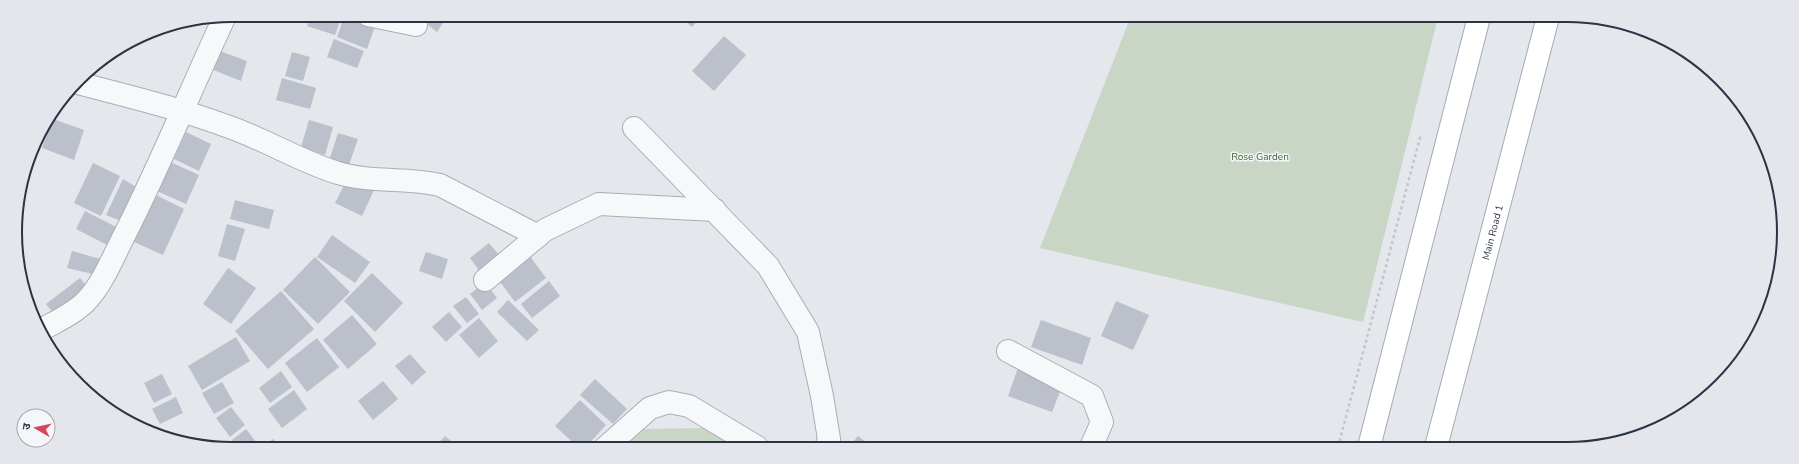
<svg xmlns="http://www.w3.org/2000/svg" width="1799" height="464" viewBox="0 0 1799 464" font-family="'Nunito Sans','Noto Sans Devanagari',sans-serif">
<rect width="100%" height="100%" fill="#e4e7ec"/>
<!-- green -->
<g fill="#c9d6c5">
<path d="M1131 16 1438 17 1363 322 1040 248Z"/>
<path d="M704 428 740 447H624L644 429Z"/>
</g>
<!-- building -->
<g fill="#bbc0ca">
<path d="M310 15H342L335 35 307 26Z"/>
<path d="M345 15 375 26 367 49 337 37Z"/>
<path d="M415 15H448L437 32Z"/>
<path d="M679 16H702L692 27Z"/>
<path d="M724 36 746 55 714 91 692 71Z"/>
<path d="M334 39 364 51 357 68 327 57Z"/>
<path d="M217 50 247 61 241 81 211 69Z"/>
<path d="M292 52 310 57 303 81 285 76Z"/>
<path d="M282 78 316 88 310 109 276 100Z"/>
<path d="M53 119 84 130 74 160 42 148Z"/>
<path d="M309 120 333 127 325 155 301 147Z"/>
<path d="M47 124 39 146 35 145 37 136Z"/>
<path d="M186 132 211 144 199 171 174 159Z"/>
<path d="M338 133 358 139 349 165 330 158Z"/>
<path d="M170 162 199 175 186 204 157 191Z"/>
<path d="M93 163 120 176 101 216 74 203Z"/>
<path d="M349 175 375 188 362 216 335 203Z"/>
<path d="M123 179 141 190 126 223 106 215Z"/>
<path d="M154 194 184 209 163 255 132 241Z"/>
<path d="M235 200 274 210 269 229 230 219Z"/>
<path d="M85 211 122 230 113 248 76 229Z"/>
<path d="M227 224 245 229 235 261 218 256Z"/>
<path d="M332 235 370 262 355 283 317 257Z"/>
<path d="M489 243 503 260 483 276 470 258Z"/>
<path d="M72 251 104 260 101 276 67 268Z"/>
<path d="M526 251 546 278 515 302 495 275Z"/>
<path d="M426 252 448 259 442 279 419 271Z"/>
<path d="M315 257 350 292 318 324 283 290Z"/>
<path d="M228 268 256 288 231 324 203 304Z"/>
<path d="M372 273 403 303 375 332 344 301Z"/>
<path d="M80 278 90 290 56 317 46 304Z"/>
<path d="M549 281 560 296 532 318 521 304Z"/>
<path d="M485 282 497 298 482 310 470 294Z"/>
<path d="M281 291 314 329 268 369 235 331Z"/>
<path d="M466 297 479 314 467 323 453 306Z"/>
<path d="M508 300 539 330 527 341 497 312Z"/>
<path d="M1116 301 1149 315 1133 350 1101 336Z"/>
<path d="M449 312 462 327 446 342 432 327Z"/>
<path d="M352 315 377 344 348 369 323 340Z"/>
<path d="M479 318 498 341 479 358 459 335Z"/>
<path d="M1041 320 1091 338 1082 365 1031 347Z"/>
<path d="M236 337 250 361 202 390 188 366Z"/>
<path d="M317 338 339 367 307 392 285 363Z"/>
<path d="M410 354 426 372 412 385 395 366Z"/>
<path d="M1018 368 1063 384 1052 412 1008 396Z"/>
<path d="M281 371 292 387 270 403 259 388Z"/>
<path d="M162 374 172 394 154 403 144 383Z"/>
<path d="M595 379 627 409 613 424 580 395Z"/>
<path d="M383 381 398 399 373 420 358 401Z"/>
<path d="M222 382 234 403 214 414 202 393Z"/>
<path d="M294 390 307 409 282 428 268 409Z"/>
<path d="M176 397 183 413 160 424 152 409Z"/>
<path d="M580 400 606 425 586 447H578L555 426Z"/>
<path d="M231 407 245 425 230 437 216 418Z"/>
<path d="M124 412 131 422 119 416Z"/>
<path d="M246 429 259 446 257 447H237L232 440Z"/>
<path d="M445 436 458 447H435Z"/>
<path d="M858 436 872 447H849Z"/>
<path d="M273 439 280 447H263Z"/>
</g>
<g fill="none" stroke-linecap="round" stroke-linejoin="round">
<!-- street casing -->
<g stroke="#a9aeb7" stroke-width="24">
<g id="street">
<path d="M368 15 416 25"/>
<path d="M78 83C130 97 182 109 232 128 268 141 302 162 338 173 372 183 406 177 440 185L538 236"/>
<path d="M634 128 768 266 808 332 822 396 829 439 826 447"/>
<path d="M485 280 545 230 599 204 715 210"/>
<path d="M43 329C57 321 77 312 88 299 104 281 114 255 125 234 161 163 191 89 225 16"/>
<path d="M1008 351 1092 396 1102 422 1091 447"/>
<path d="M606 447 650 408 669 402 689 406 757 447"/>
</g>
</g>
<!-- primary casing -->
<g stroke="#a3abb8" stroke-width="24">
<g id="primary">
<path d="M1369 447 1479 17"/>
<path id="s1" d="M1436 447 1548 17"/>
</g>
</g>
<!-- path -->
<path stroke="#c2c5cb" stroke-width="2.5" stroke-dasharray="3 3" stroke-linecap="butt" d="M1338 447 1421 134"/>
<!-- street -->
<use href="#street" stroke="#f7f8fa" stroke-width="22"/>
<!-- primary -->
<use href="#primary" stroke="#fff" stroke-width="22"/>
</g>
<g text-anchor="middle" stroke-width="3" stroke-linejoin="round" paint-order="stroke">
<!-- park labels -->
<g font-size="10" fill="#3f6138" stroke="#f4f6f9">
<text x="1260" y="160">Rose Garden</text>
</g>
<!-- street labels -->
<g font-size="10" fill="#2b3445" stroke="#f4f6f9">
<text dy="4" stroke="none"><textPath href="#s1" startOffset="222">Main Road 1</textPath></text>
</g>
</g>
<!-- crop -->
<path d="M0 0H1799V464H0ZM232 22H1567A210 210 0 0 1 1777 232V232A210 210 0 0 1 1567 442H232A210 210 0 0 1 22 232V232A210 210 0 0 1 232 22Z" fill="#e4e6eb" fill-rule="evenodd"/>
<path fill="none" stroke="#2b3445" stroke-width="2" d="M232 22H1567A210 210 0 0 1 1777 232V232A210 210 0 0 1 1567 442H232A210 210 0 0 1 22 232V232A210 210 0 0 1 232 22Z"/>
<!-- north arrow -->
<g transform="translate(36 428) rotate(279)"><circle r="19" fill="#f4f6f9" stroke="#a4a8b1"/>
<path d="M0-3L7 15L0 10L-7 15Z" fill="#d1495b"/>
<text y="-6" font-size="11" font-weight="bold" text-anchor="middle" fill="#2b3445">उ</text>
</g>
</svg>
